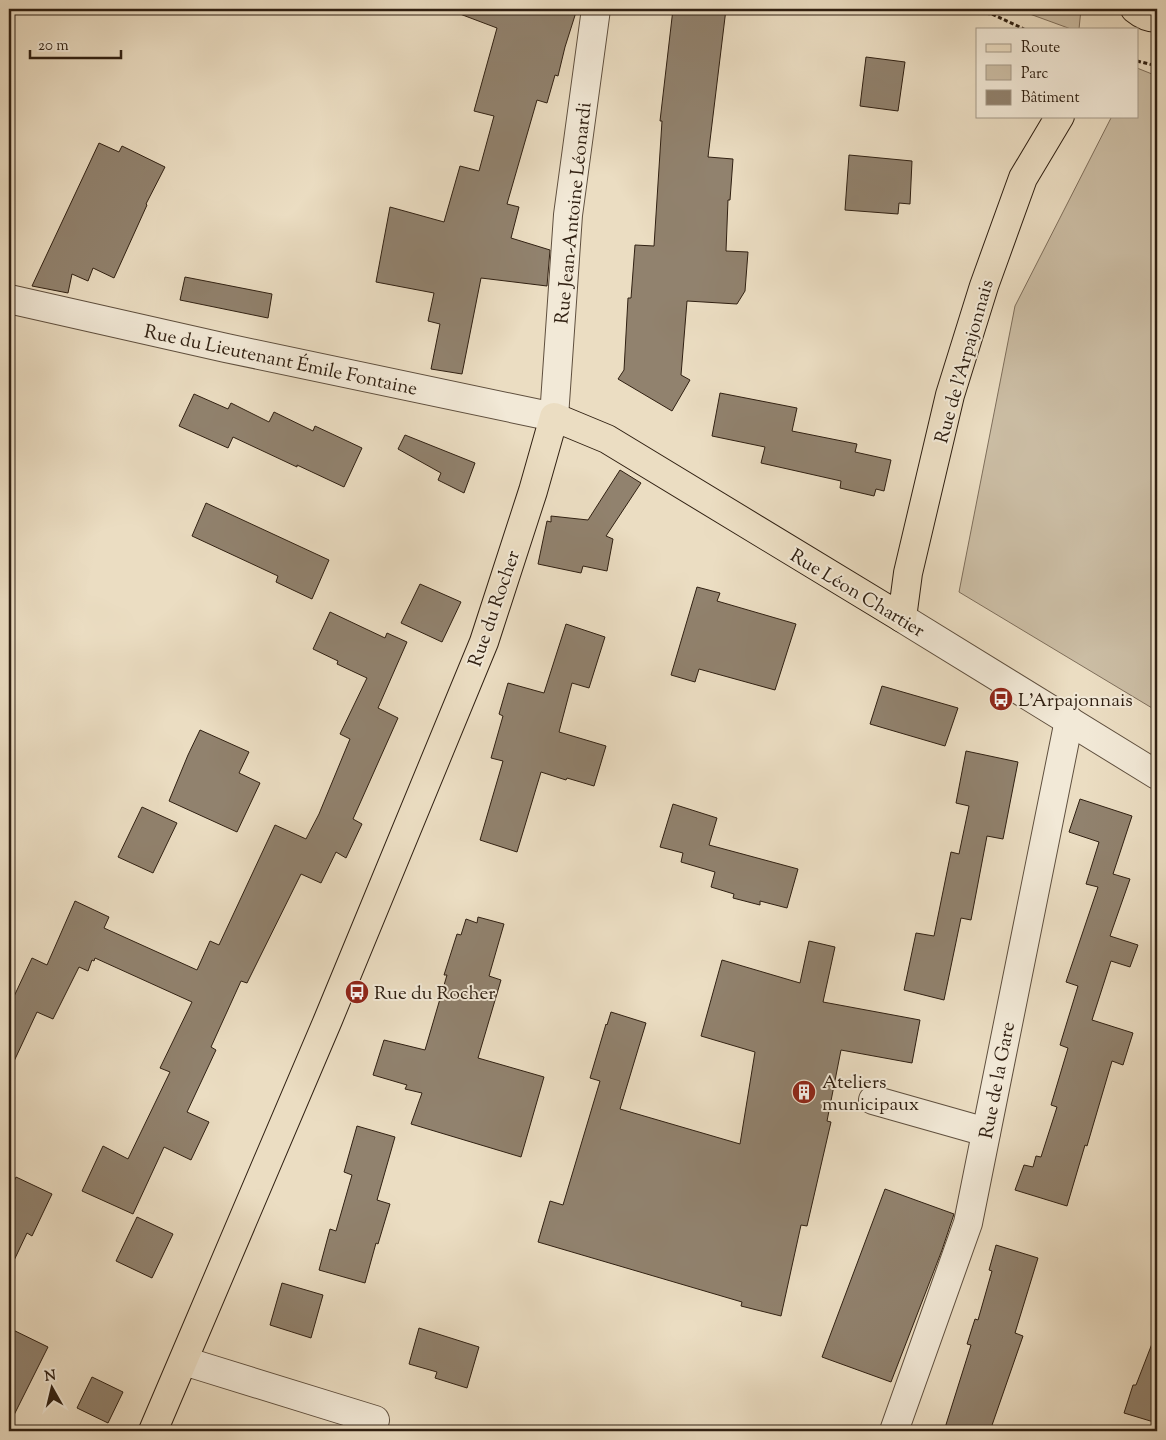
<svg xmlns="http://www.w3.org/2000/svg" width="1166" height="1440" viewBox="0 0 1166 1440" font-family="'Sorts Mill Goudy',serif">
<rect width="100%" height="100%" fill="#ebddc2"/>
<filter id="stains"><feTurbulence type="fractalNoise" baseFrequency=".004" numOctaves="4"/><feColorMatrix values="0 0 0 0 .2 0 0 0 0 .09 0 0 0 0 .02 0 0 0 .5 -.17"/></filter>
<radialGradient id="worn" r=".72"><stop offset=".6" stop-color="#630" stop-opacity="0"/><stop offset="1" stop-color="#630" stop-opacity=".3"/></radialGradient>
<!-- green -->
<g fill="#cbbda4" stroke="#7e6e5b">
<path d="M1016 9H1081L1079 29H1071Z"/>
<path d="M1137 68 1157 76V711L959 592 1015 306 1112 116H1137Z"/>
</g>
<!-- building -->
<g fill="#91826e" stroke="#302012">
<path d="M452 9H577L565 47 558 76 555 75 547 103 537 100 507 204 519 207 511 238 550 250 547 286 481 278 462 374 431 369 440 324 428 321 434 293 376 282 390 207 444 222 460 166 479 171 494 116 474 111 497 28 452 11Z"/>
<path d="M673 9H726L708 157 733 159 730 200H728L726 251 748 252 745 291 737 304 687 301 681 375 690 380 672 411 618 379 624 370 628 298H631L635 245 654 246 662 121H660Z"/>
<path d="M866 57 905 62 898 111 860 106Z"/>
<path d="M99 143 119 152 122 146 165 167 146 204 147 205 114 278 93 268 88 281 72 274 68 293 32 286Z"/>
<path d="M849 155 912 161 910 204 899 203 898 214 845 210Z"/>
<path d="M185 277 272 294 268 318 180 300Z"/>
<path d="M720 393 797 408 792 431 857 444 855 452 891 460 884 491 876 489 874 496 840 488 841 481 761 463 765 447 712 436Z"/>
<path d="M194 394 228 409 231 403 269 422 274 412 313 431 315 426 362 448 344 487 297 465V467L233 437 228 448 179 426Z"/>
<path d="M405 435 475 463 464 493 438 480 441 473 398 449Z"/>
<path d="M620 470 641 483 606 536 613 539 607 571 583 566 581 573 538 564 547 521 551 522V516L588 520Z"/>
<path d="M206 503 329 560 312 599 276 582 278 576 192 536Z"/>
<path d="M420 584 461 602 442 642 401 623Z"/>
<path d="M697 587 720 593 717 601 796 624 775 690 699 669 695 682 671 675Z"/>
<path d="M330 612 385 638 387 633 407 642 378 708 398 718 353 819 362 824 346 858 336 852 321 883 301 874 247 983 241 981 211 1047 216 1050 187 1112 209 1122 191 1160 164 1147 133 1214 82 1191 103 1146 128 1159 170 1072 160 1068 192 1002 95 958 94 961 92 960 88 971 79 967 53 1019 37 1012 9 1072V1007L32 958 47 965 75 901 109 917 104 928 197 970 210 941 219 945 275 825 306 839 319 814 350 739 340 734 367 678 337 664 338 661 313 649Z"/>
<path d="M566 624 605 637 589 688 572 683 559 732 606 746 594 786 567 778 566 780 541 772 517 852 480 840 503 761 491 758 503 716 499 714 508 683 544 693Z"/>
<path d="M882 686 958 708 945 746 870 724Z"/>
<path d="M200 730 249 752 239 773 260 783 237 832 169 801 188 755Z"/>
<path d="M966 751 1018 762 1003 839 987 836 971 920 961 918 944 1000 904 990 916 933 934 936 951 852 959 854 969 806 956 803Z"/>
<path d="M1080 799 1132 816 1113 874 1130 879 1110 936 1138 945 1130 967 1111 961 1092 1020 1133 1033 1123 1065 1112 1061 1087 1146 1085 1145 1067 1206 1015 1190 1024 1165 1033 1167 1036 1156 1041 1157 1057 1107 1051 1105 1068 1048 1060 1045 1078 986 1066 982 1098 887 1086 884 1099 842 1069 832Z"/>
<path d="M673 804 717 818 709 845 798 869 787 908 760 901V905L733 898 734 894 711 887 715 872 681 862 683 853 660 847Z"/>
<path d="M142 807 177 823 153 873 118 857Z"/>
<path d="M478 917 504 924 489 976 501 980 478 1058 544 1077 521 1157 411 1124 422 1093 405 1089 407 1085 373 1075 384 1040 425 1050 447 975H444L457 934 461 935 466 919 477 923Z"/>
<path d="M809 941 835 947 823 1002 920 1020 912 1063 841 1050 827 1121 831 1122 807 1226 801 1225 781 1316 741 1306 742 1302 538 1242 550 1201 563 1205 600 1081 590 1078 606 1024 607 1025 611 1012 646 1023 620 1109 740 1144 755 1052 701 1036 722 960 800 983Z"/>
<path d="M357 1126 395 1137 377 1200 390 1204 378 1244 376 1243 365 1283 319 1270 330 1229 336 1231 352 1175 344 1172Z"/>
<path d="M16 1177 52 1194 32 1236 27 1233 9 1271V1192Z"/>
<path d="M885 1189 954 1214 942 1250 891 1382 822 1357Z"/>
<path d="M137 1217 173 1234 152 1278 116 1261Z"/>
<path d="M996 1245 1038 1258 1015 1333 1023 1336 990 1431H944L971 1345 967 1344 975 1319 978 1320 992 1271 989 1270Z"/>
<path d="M282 1283 323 1295 311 1338 270 1325Z"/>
<path d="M9 1328 48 1347 9 1425Z"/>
<path d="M419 1328 479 1347 467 1388 435 1378 437 1372 409 1364Z"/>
<path d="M1155 1336 1157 1337V1423L1124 1413 1133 1385H1136Z"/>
<path d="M92 1377 123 1392 108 1423 77 1408Z"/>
</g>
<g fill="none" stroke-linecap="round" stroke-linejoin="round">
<!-- minor casing -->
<g stroke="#5f4f3e" stroke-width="30">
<g id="minor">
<path d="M9 299 226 348 554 417 568 215 596 9"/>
<path d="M902 618 1157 775"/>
<path d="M873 1100 986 1132"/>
<path d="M184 1361 375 1420"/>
<path d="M894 1431 968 1223 1069 720"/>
</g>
</g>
<!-- major casing -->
<g stroke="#302012" stroke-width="30">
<g id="major">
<path d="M1135 9C1141 14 1149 18 1157 18"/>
<path d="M153 1431 328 1020 484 642 533 491 554 417 607 439 902 618 908 573 950 395 984 286 1023 178 1060 116"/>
</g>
</g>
<!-- path -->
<g stroke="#302012" stroke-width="3" stroke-dasharray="4 2.5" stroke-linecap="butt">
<path d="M947 9 992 14 1024 29"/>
<path d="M1137 61 1157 66"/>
</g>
<!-- minor -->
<use href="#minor" stroke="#f2e9d7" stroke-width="28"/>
<!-- major -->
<use href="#major" stroke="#ebddc2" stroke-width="28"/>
</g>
<!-- icons -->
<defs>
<g id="bus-disc" transform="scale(1.25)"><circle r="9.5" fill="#8f2418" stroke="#f2e9d7"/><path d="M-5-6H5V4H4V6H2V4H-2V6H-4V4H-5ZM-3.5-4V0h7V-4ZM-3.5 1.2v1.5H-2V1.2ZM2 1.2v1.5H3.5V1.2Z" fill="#fff"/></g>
<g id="building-disc" transform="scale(1.25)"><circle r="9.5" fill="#8f2418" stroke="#f2e9d7"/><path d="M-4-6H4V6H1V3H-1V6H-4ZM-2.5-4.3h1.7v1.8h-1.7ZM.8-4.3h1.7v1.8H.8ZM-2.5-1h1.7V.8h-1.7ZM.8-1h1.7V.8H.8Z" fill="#fff"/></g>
</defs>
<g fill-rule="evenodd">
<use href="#bus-disc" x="1001" y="699"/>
<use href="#bus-disc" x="357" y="992"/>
<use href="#building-disc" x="804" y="1092"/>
</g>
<g text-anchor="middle" stroke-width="4" stroke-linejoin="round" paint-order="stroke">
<!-- street labels -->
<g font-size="19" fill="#302012" stroke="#f2e9d7">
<text transform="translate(572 213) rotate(-84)" y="7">Rue Jean-Antoine Léonardi</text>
<text transform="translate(281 359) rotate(12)" y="7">Rue du Lieutenant Émile Fontaine</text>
<text transform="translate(963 361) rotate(-74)" y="7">Rue de l'Arpajonnais</text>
<text transform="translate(858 592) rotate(31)" y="7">Rue Léon Chartier</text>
<text transform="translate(493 608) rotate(-71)" y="7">Rue du Rocher</text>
<text transform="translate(996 1080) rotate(-79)" y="7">Rue de la Gare</text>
</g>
<!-- poi labels -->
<g font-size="19" fill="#302012" stroke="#f2e9d7" text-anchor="start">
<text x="1018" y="706">L'Arpajonnais</text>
<text x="374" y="999">Rue du Rocher</text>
<text x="822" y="1088">Ateliers<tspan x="822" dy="22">municipaux</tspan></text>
</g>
</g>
<!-- margin -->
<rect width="1166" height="1440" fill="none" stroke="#ebddc2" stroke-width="30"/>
<rect x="10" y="10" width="1146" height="1420" fill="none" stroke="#302012" stroke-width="2.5"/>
<rect x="15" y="15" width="1136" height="1410" fill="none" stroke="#302012"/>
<!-- legend -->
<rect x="976" y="28" width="162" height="90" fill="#f2e9d7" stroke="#a49988"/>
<rect x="986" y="44" width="25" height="8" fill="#ebddc2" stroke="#a49988"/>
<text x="1021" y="52" font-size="15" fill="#302012">Route</text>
<rect x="986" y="65" width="25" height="15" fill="#cbbda4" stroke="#a49988"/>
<text x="1021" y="78" font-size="15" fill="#302012">Parc</text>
<rect x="986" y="90" width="25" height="15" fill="#91826e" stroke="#a49988"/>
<text x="1021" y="102" font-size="15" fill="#302012">Bâtiment</text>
<!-- north arrow -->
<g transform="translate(52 1388) rotate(352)" stroke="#f2e9d7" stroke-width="4" paint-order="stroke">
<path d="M0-4L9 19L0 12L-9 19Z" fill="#302012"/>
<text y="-8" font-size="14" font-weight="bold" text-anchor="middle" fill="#302012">N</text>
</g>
<!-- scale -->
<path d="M30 50v8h91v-8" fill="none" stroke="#302012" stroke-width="2.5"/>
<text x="38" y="50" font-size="15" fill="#302012" stroke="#f2e9d7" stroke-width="4" paint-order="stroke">20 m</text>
<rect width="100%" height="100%" filter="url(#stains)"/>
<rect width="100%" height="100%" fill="url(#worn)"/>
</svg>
